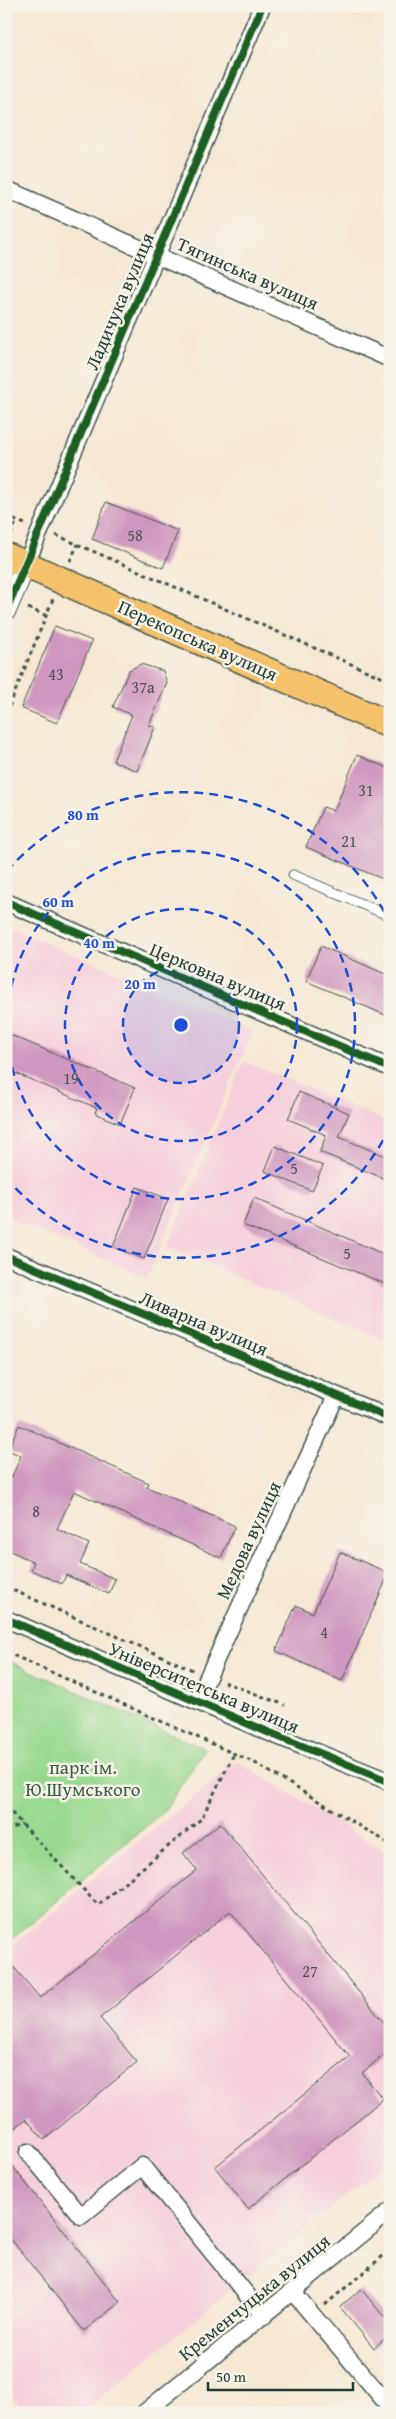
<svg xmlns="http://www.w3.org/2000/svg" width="396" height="2419" viewBox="0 0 396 2419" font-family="'Gentium Book Plus',serif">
<rect width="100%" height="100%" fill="#f7f3e8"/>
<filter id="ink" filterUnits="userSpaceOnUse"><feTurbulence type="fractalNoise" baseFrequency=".02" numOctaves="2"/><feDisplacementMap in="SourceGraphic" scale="10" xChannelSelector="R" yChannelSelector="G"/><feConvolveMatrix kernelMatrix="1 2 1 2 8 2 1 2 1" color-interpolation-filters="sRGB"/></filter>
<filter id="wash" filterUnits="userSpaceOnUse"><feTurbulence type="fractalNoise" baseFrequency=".0096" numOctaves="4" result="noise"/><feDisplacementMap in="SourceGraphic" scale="20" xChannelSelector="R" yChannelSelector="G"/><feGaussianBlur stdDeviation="1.12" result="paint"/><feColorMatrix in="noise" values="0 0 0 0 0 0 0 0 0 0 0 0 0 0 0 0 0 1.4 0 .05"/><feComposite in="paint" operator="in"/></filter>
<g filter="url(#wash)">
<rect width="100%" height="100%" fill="#f6e7d3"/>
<!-- built -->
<g fill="#f5cfdb">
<path d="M6 925 253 1031 147 1278 6 1217Z"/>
<path d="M244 1061 390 1123V1342L167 1247Z"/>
<path d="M237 1761 390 1854V2160L81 2413H26L6 2389V1950Z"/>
</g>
<!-- green -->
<path fill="#98d990" stroke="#5c8b62" d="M6 1660 205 1749 164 1811 6 1944Z"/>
<g id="blocks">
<!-- building -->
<g fill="#cf96bf">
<path d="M106 502 178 531 163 568 92 539Z"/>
<path d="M55 626 92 641 57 723 21 708Z"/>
<path d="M141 664 163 671 167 683 149 725 155 727 137 771 113 761 132 715 113 707 129 670Z"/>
<path d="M357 755 390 769V882L306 847 323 807 334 811Z"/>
<path d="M321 946 390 976V1017L306 981Z"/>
<path d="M6 1033 135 1088 120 1124 95 1113 97 1108 6 1069Z"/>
<path d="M299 1092 349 1113 339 1137 390 1158V1181L320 1152 326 1135 288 1119Z"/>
<path d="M275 1146 323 1166 312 1191 265 1171Z"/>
<path d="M137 1187 168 1199 144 1259 113 1247Z"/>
<path d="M254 1198 390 1257V1286L243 1225Z"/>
<path d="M19 1425 149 1483 147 1487 235 1526 221 1558 74 1491 57 1529 89 1544 80 1564 115 1579 109 1594 66 1575 62 1584 31 1570 34 1562 6 1549V1490L21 1456 8 1450Z"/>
<path d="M340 1552 389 1573 342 1681 276 1651 296 1605 313 1613Z"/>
<path d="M220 1823 390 2030V2050L362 2073 383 2099 248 2209 215 2167 350 2057 230 1911 100 2018 137 2062 44 2140 26 2119 6 2136V2109L13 2103 6 2096V1958L40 1998 197 1870 183 1853Z"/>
<path d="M6 2158 120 2302 84 2331 6 2233Z"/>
<path d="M361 2289 390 2324V2334L374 2348 340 2307Z"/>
</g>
</g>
</g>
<g filter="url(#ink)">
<use href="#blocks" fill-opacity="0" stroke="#3f564c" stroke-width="1"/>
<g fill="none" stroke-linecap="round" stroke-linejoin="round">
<!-- service casing -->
<g stroke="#3f564c" stroke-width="11">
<path id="service" d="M293 875 390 916"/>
</g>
<!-- minor casing -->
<g stroke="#3f564c" stroke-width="19">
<g id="minor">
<path d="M6 189 390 359"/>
<path d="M26 564 262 6"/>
<path d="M6 902 390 1068"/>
<path d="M6 1256 390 1418"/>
<path d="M6 1619 270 1733 390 1782"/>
<path d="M197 1701 336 1396"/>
<path d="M28 2152 81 2216 142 2166 264 2316"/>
<path d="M293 2292 390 2407"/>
<path d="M144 2413 390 2211"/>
</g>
</g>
<!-- tertiary casing -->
<g stroke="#3f564c" stroke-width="22">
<path id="tertiary" d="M6 610 26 564"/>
</g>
<!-- primary casing -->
<g stroke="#3f564c" stroke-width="29">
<path id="primary" d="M6 556 390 725"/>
</g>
<!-- path -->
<g stroke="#3f564c" stroke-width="3" stroke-dasharray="4 4" stroke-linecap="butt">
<path d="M6 517 25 524"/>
<path d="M11 535 16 522"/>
<path d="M56 535 390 681"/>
<path d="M70 561 78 544"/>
<path d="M28 608 47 616"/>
<path d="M6 714 53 599"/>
<path d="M6 1587 193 1670"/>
<path d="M6 1652 255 1763 390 1844"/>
<path d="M224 1682 285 1705"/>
<path d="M6 1807 98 1905 201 1819 234 1754"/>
<path d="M6 1831 22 1824"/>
<path d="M325 2305 390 2250"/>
</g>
<!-- service -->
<use href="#service" stroke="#fff" stroke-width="9"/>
<!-- minor -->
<use href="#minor" stroke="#fff" stroke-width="16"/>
<!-- tertiary -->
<use href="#tertiary" stroke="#fff" stroke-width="20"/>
<!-- primary -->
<use href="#primary" stroke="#f5c16b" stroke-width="26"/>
<!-- cycleway casing -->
<g stroke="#f7f3e8" stroke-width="11">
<g id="cycleway">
<path d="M6 610 262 6"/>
<path d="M6 902 390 1068"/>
<path d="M6 1256 390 1418"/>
<path d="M6 1619 270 1733 390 1782"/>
</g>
</g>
<!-- cycleway -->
<use href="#cycleway" stroke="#1b5e20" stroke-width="8"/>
</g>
</g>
<!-- distance rings -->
<circle cx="181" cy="1025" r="58" fill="#1d4ed8" fill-opacity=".12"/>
<g fill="none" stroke="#1d4ed8" stroke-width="2.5" stroke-dasharray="9 6">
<circle cx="181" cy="1025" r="58"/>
<circle cx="181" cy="1025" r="116"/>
<circle cx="181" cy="1025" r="174"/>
<path d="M390 1127A232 232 0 0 1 7 1179M7 871A232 232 0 0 1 390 923"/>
</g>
<g text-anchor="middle" stroke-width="5" stroke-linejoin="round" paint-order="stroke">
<!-- number labels -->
<g font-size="16" fill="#4b5357">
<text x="135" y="541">58</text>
<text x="56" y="680">43</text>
<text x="143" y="693">37а</text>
<text x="366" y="796">31</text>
<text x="349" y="847">21</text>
<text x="71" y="1084">19</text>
<text x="294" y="1174">5</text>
<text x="347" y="1259">5</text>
<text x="36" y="1517">8</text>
<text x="324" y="1638">4</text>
<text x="310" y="1977">27</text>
</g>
<!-- street labels -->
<g font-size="19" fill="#1f3d34" stroke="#f7f3e8">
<text transform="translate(248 273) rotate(24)" y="7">Тягинська вулиця</text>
<text transform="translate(119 301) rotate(-67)" y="7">Ладичука вулиця</text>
<text transform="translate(198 640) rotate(24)" y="7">Перекопська вулиця</text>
<text transform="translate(218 976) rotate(23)" y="7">Церковна вулиця</text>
<text transform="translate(204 1323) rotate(23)" y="7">Ливарна вулиця</text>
<text transform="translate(248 1540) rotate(-65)" y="7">Медова вулиця</text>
<text transform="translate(204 1687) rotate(23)" y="7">Університетська вулиця</text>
<text transform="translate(254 2297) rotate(-39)" y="7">Кременчуцька вулиця</text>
</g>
<!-- park labels -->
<g font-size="19" fill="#375c46" stroke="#f7f3e8">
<text x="83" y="1774">парк ім.<tspan x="83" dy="22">Ю.Шумського</tspan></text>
</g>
</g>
<circle cx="181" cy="1025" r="8" fill="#1d4ed8" stroke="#f7f3e8" stroke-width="2.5"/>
<g font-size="15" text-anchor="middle" font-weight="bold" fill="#1d4ed8" stroke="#f7f3e8" stroke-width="5" stroke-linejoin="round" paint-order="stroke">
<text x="83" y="820">80 m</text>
<text x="58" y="907">60 m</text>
<text x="99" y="948">40 m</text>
<text x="140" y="989">20 m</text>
</g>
<!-- margin -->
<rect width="396" height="2419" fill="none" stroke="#f7f3e8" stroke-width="25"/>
<!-- scale -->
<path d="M208 2382v8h145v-8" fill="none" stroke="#1f3d34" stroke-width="2.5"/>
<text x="216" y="2382" font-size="15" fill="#1f3d34" stroke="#f7f3e8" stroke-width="4" paint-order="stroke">50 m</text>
</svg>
